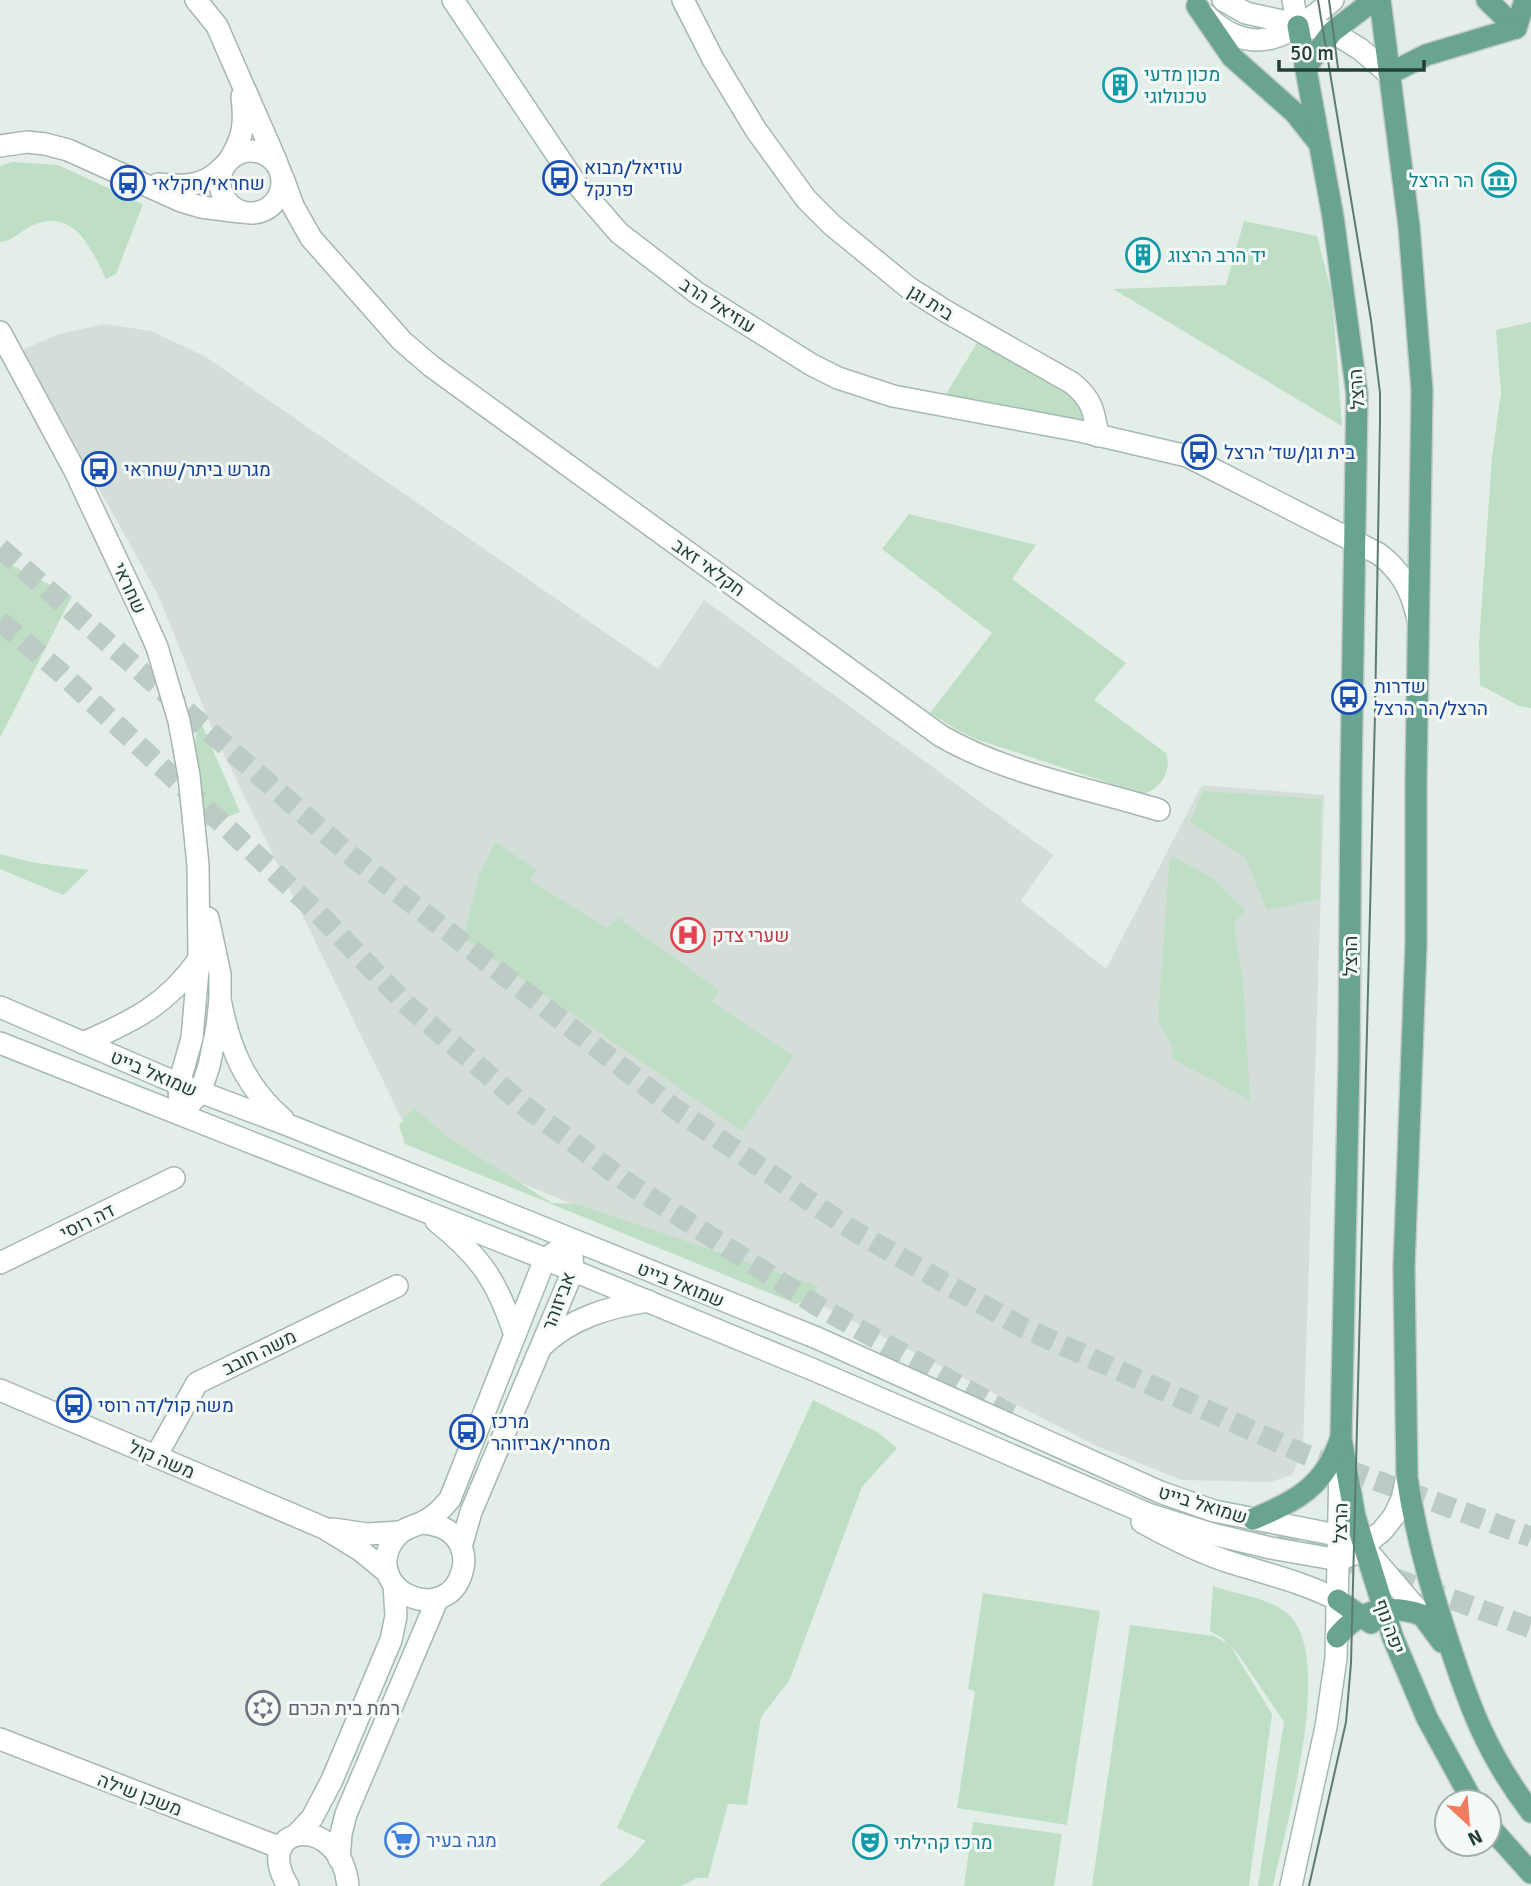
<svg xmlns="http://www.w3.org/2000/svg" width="1531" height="1886" viewBox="0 0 1531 1886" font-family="Signika,Heebo,sans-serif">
<rect width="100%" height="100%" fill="#e4eee9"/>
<!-- built -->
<path fill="#d3ded8" d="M105 324 151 331 206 357 658 669 704 600 1053 855 1021 901 1106 969 1202 785 1324 795 1303 1449 1292 1475 1270 1482 1182 1480 1097 1446 827 1308 411 1138 216 738 158 595 22 350 59 334Z"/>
<!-- green -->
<g fill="#bedfc5">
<path d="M12 162 58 165 143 204 116 274 106 279C91 249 75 208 33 225 21 230 14 241 0 242V166Z"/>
<path d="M1244 221 1317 236 1332 294 1342 426 1113 289 1226 285Z"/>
<path d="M1531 322V708L1519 706 1480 685 1479 643 1492 457 1501 393 1496 330Z"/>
<path d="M980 338 1072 391 1092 429 942 401Z"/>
<path d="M909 514 1036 545 1012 579 1126 663 1094 700 1166 753C1172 771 1161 790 1142 794L976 739 959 731 930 713 992 633 882 549Z"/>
<path d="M0 559 72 596 0 738Z"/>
<path d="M199 718 240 812 206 826 193 757Z"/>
<path d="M1203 791 1321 799 1320 899 1267 910 1245 857 1190 822Z"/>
<path d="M495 842 537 870 529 880 607 928 618 918 719 990 712 1002 793 1056 742 1131 463 938 480 874Z"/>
<path d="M0 854 30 862 89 870 63 895 0 869Z"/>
<path d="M1170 855 1214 879 1245 910 1234 924 1243 983 1250 1100 1173 1059 1172 1046 1158 1021Z"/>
<path d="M414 1108 449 1138 552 1203 576 1204 818 1286 816 1295 796 1304 405 1144 399 1125Z"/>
<path d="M813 1400 877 1432 897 1448 862 1487 789 1681 761 1717 747 1805 728 1804 708 1878H697L681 1886H599L630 1859 646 1841 617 1828Z"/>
<path d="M1213 1586C1236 1594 1270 1598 1288 1614 1336 1656 1285 1829 1273 1886H1258L1284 1722 1238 1654 1230 1645 1272 1714 1249 1886H1092L1130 1625 1214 1636 1228 1644 1222 1638 1210 1631Z"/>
<path d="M983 1593 1100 1611 1067 1825 957 1808 975 1691 968 1689Z"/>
<path d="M973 1822 1062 1834 1054 1886H964Z"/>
</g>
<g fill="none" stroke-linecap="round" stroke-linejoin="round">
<!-- highway-tunnel -->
<g stroke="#bdcbc5" stroke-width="21" stroke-dasharray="21 10" stroke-linecap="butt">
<path d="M0 548 355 859 674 1108 849 1228 1022 1327 1304 1454 1531 1537"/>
<path d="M0 621 60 672 315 910 407 1005 527 1108 625 1181 816 1305 1012 1415"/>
<path d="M1249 1522 1283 1538 1531 1628"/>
</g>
<!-- street casing -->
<g stroke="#a6b6b0" stroke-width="24">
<g id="street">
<path d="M196 0 217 26 277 163"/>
<path d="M683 0 713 59 756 130 806 199 832 225 909 288 947 312 1072 383C1092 399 1094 411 1098 436"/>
<path d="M0 146 27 142 45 144 68 150 181 201 201 207 240 212"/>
<circle cx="251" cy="182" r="31"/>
<path d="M230 159C244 136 245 122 242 96"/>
<path d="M283 178 293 206 311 238 402 341 431 366 941 736C1007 774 1087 788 1159 810"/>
<path d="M158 184C184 187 204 187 223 167"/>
<path d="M0 332 74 469 140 609 157 647 179 721 189 776 198 865 199 959 192 1038 179 1084 180 1114"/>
<path d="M189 1105 200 1093 209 1066 217 1027 220 999V974L208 918"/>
<path d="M0 1263 174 1178"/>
<path d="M0 1390 324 1528 360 1550 388 1573"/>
<path d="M156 1456 197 1383 397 1286"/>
<path d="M333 1529 367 1534 400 1532"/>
<path d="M0 1739 281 1848"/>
</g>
</g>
<!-- secondary casing -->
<g stroke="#a3bab0" stroke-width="24">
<g id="secondary">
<path d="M453 0 575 182 619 233 697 293 812 365 838 378 893 396 1080 431 1187 456 1379 554C1401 571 1411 589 1417 616"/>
<path d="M1223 0 1246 13 1332 32 1360 49 1389 74"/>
<path d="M1293 0 1298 26"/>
<path d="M1206 15C1252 61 1291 36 1333 0"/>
<path d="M220 999C229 1047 245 1087 283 1119"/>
<path d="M0 1007 179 1084 293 1127 817 1338 1160 1492 1214 1511 1347 1537 1364 1547 1422 1615"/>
<path d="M0 1043 533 1254 814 1370 1148 1514 1212 1534 1271 1548 1339 1560 1354 1554 1382 1531 1394 1516 1402 1499 1407 1477"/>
<path d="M83 1043C133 1021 167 1005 199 959"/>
<path d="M436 1221C481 1257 497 1281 515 1335"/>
<path d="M542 1346C571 1318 609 1307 648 1301"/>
<path d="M1142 1522C1169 1537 1197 1551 1226 1561 1264 1573 1302 1582 1338 1600"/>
<path d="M421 1523C438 1524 453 1529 461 1546 464 1554 465 1563 462 1572 447 1626 365 1593 391 1544 399 1530 408 1528 421 1523 433 1518 442 1509 450 1499L545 1259 555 1252"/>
<path d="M461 1547 471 1512 573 1271 572 1256"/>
<path d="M297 1834 312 1818 332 1780 391 1640 396 1616 394 1585"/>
<path d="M339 1859 341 1834 346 1814 438 1598"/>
<path d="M288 1886C250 1823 341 1812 348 1886"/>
<path d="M1291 1886 1326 1727 1336 1658 1340 1465"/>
</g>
</g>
<!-- primary casing -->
<g stroke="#c1cac7" stroke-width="24">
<g id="primary">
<path d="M1380 0 1409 226 1422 390 1416 781V944L1404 1267 1407 1477C1415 1530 1429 1583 1446 1634 1468 1703 1486 1753 1531 1812"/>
<path d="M1487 0 1516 28"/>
<path d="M1197 6 1232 57 1295 113 1318 142"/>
<path d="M1298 26 1333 217 1357 394 1351 778 1349 1060 1341 1438 1355 1517 1393 1638 1427 1718 1473 1802"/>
<path d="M1516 28 1525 0"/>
<path d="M1306 67 1332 32 1374 0"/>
<path d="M1389 74 1426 55 1516 28"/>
<path d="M1253 1519C1295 1502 1325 1486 1340 1440"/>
<path d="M1338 1600 1371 1623"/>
<path d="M1337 1637C1359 1609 1389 1604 1422 1615L1442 1642"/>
<path d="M1489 1826 1531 1873"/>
</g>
</g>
<!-- street -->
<use href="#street" stroke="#fff" stroke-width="21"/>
<!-- secondary -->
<use href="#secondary" stroke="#fff" stroke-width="21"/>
<!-- primary -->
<use href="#primary" stroke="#69a391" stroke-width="21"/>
<!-- tram -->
<g stroke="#5e7b72" stroke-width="2">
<path d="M1329 0 1338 68"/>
<path d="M1309 1886 1346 1722 1351 1663 1375 714 1380 422V393L1371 320 1318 0"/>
</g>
</g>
<!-- icons -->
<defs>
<g id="building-ring" transform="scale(1.75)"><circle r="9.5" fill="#f5faf7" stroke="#0f9aa8" stroke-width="1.5"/><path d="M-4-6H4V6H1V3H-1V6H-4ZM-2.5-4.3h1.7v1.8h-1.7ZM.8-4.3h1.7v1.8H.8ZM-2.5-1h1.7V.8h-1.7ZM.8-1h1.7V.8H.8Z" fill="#0f9aa8"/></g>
<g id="bus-ring" transform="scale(1.75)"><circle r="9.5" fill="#f5faf7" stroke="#1a4fb4" stroke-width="1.5"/><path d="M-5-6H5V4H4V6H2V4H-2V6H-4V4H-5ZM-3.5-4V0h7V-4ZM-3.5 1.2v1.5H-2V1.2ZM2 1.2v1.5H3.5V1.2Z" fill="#1a4fb4"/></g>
<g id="museum-ring" transform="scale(1.75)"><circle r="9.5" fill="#f5faf7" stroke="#0f9aa8" stroke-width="1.5"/><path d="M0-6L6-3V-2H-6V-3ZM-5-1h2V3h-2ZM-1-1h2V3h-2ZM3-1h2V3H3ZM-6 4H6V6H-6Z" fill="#0f9aa8"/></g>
<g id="hospital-ring" transform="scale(1.75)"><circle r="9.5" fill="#f5faf7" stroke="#e0444e" stroke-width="1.5"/><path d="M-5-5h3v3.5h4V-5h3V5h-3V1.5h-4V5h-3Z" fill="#e0444e"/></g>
<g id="synagogue-ring" transform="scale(1.75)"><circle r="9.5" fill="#f5faf7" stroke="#6b7280" stroke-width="1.5"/><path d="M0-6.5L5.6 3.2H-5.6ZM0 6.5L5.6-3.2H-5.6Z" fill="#6b7280"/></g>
<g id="supermarket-ring" transform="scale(1.75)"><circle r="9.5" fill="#f5faf7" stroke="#3f7fe0" stroke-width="1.5"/><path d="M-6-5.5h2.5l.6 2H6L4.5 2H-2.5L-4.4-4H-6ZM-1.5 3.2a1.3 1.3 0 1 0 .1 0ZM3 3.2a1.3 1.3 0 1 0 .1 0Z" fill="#3f7fe0"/></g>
<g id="theatre-ring" transform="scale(1.75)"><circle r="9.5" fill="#f5faf7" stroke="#0f9aa8" stroke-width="1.5"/><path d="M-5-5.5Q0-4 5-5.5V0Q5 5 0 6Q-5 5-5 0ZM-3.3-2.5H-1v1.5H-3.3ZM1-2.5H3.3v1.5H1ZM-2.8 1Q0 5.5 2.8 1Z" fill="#0f9aa8"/></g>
</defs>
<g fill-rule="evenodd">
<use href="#building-ring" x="1120" y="85"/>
<use href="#bus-ring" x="560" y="178"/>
<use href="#museum-ring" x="1499" y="180"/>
<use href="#bus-ring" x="128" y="183"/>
<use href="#building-ring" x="1143" y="255"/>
<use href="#bus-ring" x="1199" y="452"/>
<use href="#bus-ring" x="99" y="469"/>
<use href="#bus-ring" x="1349" y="697"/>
<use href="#hospital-ring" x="688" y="935"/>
<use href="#bus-ring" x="74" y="1405"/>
<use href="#bus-ring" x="467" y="1432"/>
<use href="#synagogue-ring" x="263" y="1708"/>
<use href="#supermarket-ring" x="402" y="1840"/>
<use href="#theatre-ring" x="870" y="1842"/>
</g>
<g text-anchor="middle" stroke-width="6" stroke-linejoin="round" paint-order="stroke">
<!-- culture labels -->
<g font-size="19" fill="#0d838f" stroke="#f5faf7" text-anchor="start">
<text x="1144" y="81">מכון מדעי<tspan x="1144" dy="22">טכנולוגי</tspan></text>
<text x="1474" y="187" text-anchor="end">הר הרצל</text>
<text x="1168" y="262">יד הרב הרצוג</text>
<text x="894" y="1849">מרכז קהילתי</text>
</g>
<!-- transit labels -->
<g font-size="19" fill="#164399" stroke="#f5faf7" text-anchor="start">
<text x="584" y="174">עוזיאל/מבוא<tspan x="584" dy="22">פרנקל</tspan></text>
<text x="152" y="190">שחראי/חקלאי</text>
<text x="1224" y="459">בית וגן/שד׳ הרצל</text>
<text x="124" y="476">מגרש ביתר/שחראי</text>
<text x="1374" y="693">שדרות<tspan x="1374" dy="22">הרצל/הר הרצל</tspan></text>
<text x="98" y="1412">משה קול/דה רוסי</text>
<text x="491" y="1428">מרכז<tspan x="491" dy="22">מסחרי/אביזוהר</tspan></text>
</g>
<!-- street labels -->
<g font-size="19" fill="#234037" stroke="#f5faf7">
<text transform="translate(931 302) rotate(32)" y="7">בית וגן</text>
<text transform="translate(718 305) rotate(33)" y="7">עוזיאל הרב</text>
<text transform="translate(1356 389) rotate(-94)" y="7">הרצל</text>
<text transform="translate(709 567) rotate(36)" y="7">חקלאי זאב</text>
<text transform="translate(130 588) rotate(65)" y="7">שחראי</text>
<text transform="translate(1350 956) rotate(-90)" y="7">הרצל</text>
<text transform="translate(154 1073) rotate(23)" y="7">שמואל בייט</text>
<text transform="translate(87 1221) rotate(-26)" y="7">דה רוסי</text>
<text transform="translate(681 1284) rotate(22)" y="7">שמואל בייט</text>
<text transform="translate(558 1301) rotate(-69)" y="7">אביזוהר</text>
<text transform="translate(259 1352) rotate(-26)" y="7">משה חובב</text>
<text transform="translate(162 1459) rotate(23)" y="7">משה קול</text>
<text transform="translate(1203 1504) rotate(17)" y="7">שמואל בייט</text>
<text transform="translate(1340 1523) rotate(-89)" y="7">הרצל</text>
<text transform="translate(1390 1626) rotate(70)" y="7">יפה נוף</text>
<text transform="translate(140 1794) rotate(21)" y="7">משכן שילה</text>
</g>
<!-- health labels -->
<g font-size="19" fill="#be3a42" stroke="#f5faf7" text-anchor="start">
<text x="712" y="942">שערי צדק</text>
</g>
<!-- worship labels -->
<g font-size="19" fill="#5b616d" stroke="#f5faf7" text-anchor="start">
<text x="288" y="1715">רמת בית הכרם</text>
</g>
<!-- shop labels -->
<g font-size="19" fill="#366cbe" stroke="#f5faf7" text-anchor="start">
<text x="426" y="1847">מגה בעיר</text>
</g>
</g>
<!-- north arrow -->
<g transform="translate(1468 1823) rotate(154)"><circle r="33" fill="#f5faf7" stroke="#a1b0aa" stroke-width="2"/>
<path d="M0-5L12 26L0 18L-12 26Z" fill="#f27b5f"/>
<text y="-10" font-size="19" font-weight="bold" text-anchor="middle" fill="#234037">N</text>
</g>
<!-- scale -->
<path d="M1279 60v10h145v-10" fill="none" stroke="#234037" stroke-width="3.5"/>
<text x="1290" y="60" font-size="21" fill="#234037" stroke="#f5faf7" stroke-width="5" paint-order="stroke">50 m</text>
</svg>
